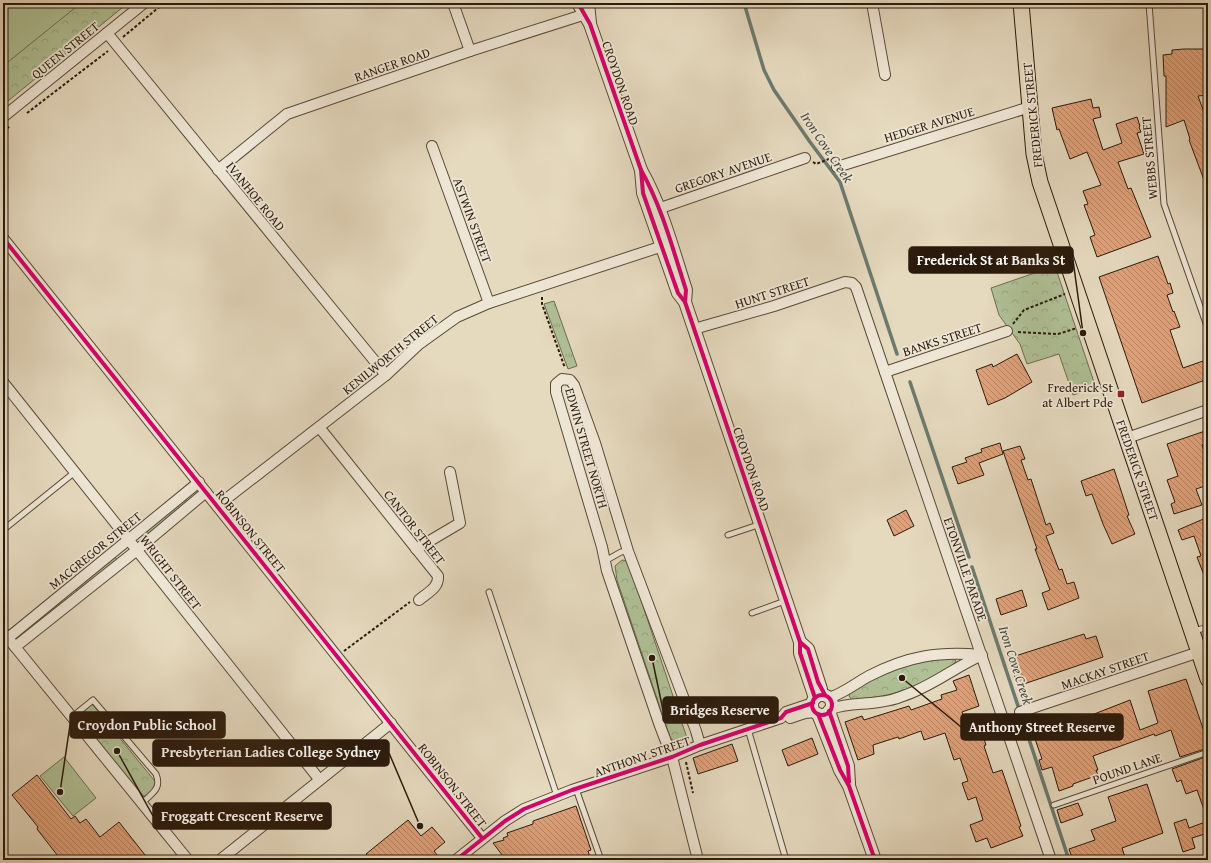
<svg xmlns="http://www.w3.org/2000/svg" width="1211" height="863" viewBox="0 0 1211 863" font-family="'Gentium Book Plus',serif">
<defs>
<pattern id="grass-tufts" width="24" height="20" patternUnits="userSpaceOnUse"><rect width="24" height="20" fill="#afc095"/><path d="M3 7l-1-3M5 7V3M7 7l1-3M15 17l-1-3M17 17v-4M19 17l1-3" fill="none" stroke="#97a47f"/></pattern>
<pattern id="park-crowns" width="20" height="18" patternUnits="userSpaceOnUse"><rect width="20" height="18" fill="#afc095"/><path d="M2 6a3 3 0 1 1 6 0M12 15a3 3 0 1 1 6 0" fill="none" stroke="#97a47f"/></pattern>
<pattern id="garden-dots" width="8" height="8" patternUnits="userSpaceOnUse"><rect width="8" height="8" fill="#afc095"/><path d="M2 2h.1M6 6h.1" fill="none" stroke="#97a47f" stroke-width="1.8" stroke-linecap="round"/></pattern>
<pattern id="building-back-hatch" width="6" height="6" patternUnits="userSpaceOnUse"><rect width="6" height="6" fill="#e0a27b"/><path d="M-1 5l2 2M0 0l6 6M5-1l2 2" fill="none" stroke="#b68363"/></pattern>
</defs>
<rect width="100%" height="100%" fill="#e5d9be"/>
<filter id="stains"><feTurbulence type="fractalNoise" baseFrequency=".005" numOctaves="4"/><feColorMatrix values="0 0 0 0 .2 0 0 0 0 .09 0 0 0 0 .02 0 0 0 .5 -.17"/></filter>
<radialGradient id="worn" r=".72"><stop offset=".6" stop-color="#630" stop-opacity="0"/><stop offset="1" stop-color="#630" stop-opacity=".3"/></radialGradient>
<!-- grass -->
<path fill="url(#grass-tufts)" stroke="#6c6d50" d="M554 301 577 366 568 369 544 304Z"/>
<!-- park -->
<g fill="url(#park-crowns)" stroke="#6c6d50">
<path d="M3 3H128L3 105Z"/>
<path d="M1055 266 1096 388 1073 395 1059 354 1027 364 1020 344 999 315 991 288Z"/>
<path d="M622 560 628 561 687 738 683 744 675 743 670 737 617 580 615 566Z"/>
<path d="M954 658 956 661 953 665 923 683 884 697 852 700 849 696 850 692 881 674 917 661Z"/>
<path d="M92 704 158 785 143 799 76 718Z"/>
</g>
<!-- garden -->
<g fill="url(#garden-dots)" stroke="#6c6d50">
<path d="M186 499 188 502 149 534 147 531Z"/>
<path d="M115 557 117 560 78 592 75 589Z"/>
<path d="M64 598 67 601 27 633 25 630Z"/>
</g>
<!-- pitch -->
<g fill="#afc095" stroke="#6c6d50">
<path d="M3 3H81L3 66Z"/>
<path d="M64 757 96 798 73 816 40 776Z"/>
</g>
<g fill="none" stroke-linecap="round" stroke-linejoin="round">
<!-- stream -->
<g stroke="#6b7a6f" stroke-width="3.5">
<path d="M744 3 764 70 774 90 810 142 840 182 897 354"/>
<path d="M910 382 969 557"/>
<path d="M972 567 1069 860"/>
</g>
</g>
<!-- building -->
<g fill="url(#building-back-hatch)" stroke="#2a1a0c">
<path d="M1184 49H1208V62L1207 63 1208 95 1198 96 1205 115 1208 114V188H1207L1189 140 1190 139 1184 120 1166 127V76H1164L1163 55 1172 54V50Z"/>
<path d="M1091 99 1093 108 1099 107 1101 117 1093 119 1103 150 1122 143 1116 124 1137 117 1140 126 1139 127 1141 132 1137 133 1144 154 1118 162 1128 189 1131 188 1151 237 1097 257 1090 237 1095 235 1084 205 1088 204 1083 191 1101 185 1087 152 1070 159 1059 129 1057 130 1052 108Z"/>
<path d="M1158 256 1168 284 1170 283 1173 293 1167 295 1173 312 1174 311 1180 327 1170 330 1183 368 1206 360 1208 365V379L1142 403 1099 277Z"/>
<path d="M1017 354 1032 382 1005 398 988 405 976 370 992 364 993 367Z"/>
<path d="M1208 430V443L1202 445 1208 464V485L1196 489 1202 505 1174 514 1171 504 1175 502 1167 480 1178 476 1167 444Z"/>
<path d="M1000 443 1003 454 979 463 984 475 958 484 952 467 967 462 965 458 982 452 981 449Z"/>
<path d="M1020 446 1025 459 1021 460 1028 480 1031 479 1046 525 1050 523 1054 533 1046 536 1059 570 1062 569 1067 584 1074 582 1079 598 1048 610 1042 593 1050 590 1035 549H1037L1003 451Z"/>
<path d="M1114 469 1129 515 1127 516 1135 534 1112 544 1103 524 1092 494 1086 496 1081 481Z"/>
<path d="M906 510 914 526 894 536 887 520Z"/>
<path d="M1208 517V583H1207L1197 557 1201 556 1194 536 1182 540 1178 530Z"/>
<path d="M1022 590 1027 606 1001 615 996 599Z"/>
<path d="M1084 634 1086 639 1096 636 1103 657 1018 686 1009 658Z"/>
<path d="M969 675 979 706 962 712 970 736 978 733 979 737 983 736 986 745 984 746 993 773 1002 770 1021 826 1019 827 1023 836 991 848 987 838 976 842 970 825 983 820 976 797 968 800 962 783 968 781 960 758 954 760 945 733 924 740 921 731 899 739 898 737 873 745 874 754 858 760 845 722 862 716 864 720 909 706 911 710 942 699 941 695 957 690 953 681Z"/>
<path d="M1186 679 1208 743V748L1180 757 1171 730 1155 736 1154 734 1093 756 1098 770H1096L1098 775 1073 784V786L1059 791 1052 767 1042 770 1039 760 1042 759 1034 736 1042 733 1041 730 1052 726 1053 729 1061 727 1130 700 1140 730 1158 723 1148 691Z"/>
<path d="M812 738 818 754 788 766 782 750Z"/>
<path d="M732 744 738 761 698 774 693 758Z"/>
<path d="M1208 756V818H1207L1197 790 1186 794 1181 780 1177 782 1172 769Z"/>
<path d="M37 775 71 819 75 816 80 823 86 819 100 837 119 822 149 860H61L37 829 38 827 12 795Z"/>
<path d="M1147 784 1163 833 1122 848 1126 860H1073L1069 849 1095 840 1091 830 1116 821 1108 797Z"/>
<path d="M1078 803 1083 815 1061 823 1057 810Z"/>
<path d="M576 806 591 850 588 851 591 860H506L493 843 504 840 503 838 508 836 507 833 533 824V821Z"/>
<path d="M1186 819 1189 828 1208 821V833L1192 838 1195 848 1183 852 1174 823Z"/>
<path d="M408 820 421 836 432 827 445 842 434 851 441 860H371L366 854Z"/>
</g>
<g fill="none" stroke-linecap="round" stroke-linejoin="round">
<!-- service casing -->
<g stroke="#594a38" stroke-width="7">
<g id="service">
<path d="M1149 3 1164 204 1208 329"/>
<path d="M3 530 75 472"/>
<path d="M728 535 761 524"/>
<path d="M605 561 621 552 628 551"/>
<path d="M489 592 557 796"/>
<path d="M752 613 785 601"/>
<path d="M1194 631 1208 627"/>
<path d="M72 717 93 700 156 774C162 789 152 793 142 803"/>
<path d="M748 729 786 860"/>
<path d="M576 789 601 860"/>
<path d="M1054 805 1208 752"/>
<path d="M463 854 469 860"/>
</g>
</g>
<!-- minor casing -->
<g stroke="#594a38" stroke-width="12">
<g id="minor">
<path d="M453 3 470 51"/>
<path d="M872 3 885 75"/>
<path d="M107 33 386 375"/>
<path d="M3 117 144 3"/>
<path d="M432 146 489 303"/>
<path d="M837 167 1030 107"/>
<path d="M218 170 287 114 470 51 589 13"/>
<path d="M652 211 805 158"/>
<path d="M3 238 482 838"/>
<path d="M694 329 774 306 845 282 852 283 856 287 1051 860"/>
<path d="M885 372 1007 331"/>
<path d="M3 382 319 779"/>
<path d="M319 427 438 576C439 588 427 593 419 600"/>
<path d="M1127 438 1208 410"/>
<path d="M217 506 386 375 418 345 457 317 489 303 669 244"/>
<path d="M416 549 460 523 450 472"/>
<path d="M3 632 188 860"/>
<path d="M8 638 199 482"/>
<path d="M15 647 137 550 206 492"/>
<path d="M829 698C844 693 856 683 869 676 908 656 939 651 981 655"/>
<path d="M831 709C849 702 862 705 879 702 887 701 896 699 903 696 931 687 955 667 982 655"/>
<path d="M1020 712 1199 652"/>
<path d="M790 718 805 713 816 712"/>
<path d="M220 860 391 723"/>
<path d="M456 860 505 821 524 809 572 790 672 757 700 745 781 718 786 712 813 703"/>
<path d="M698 860 672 757 660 726 607 571 602 547 556 392V384L562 379 570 380 574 385 595 443 628 551 696 731 700 745"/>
</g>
</g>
<!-- tertiary casing -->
<g stroke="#594a38" stroke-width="14">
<g id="tertiary">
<path d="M578 3 590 24 641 170C662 207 673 250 686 290L685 302"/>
<path d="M588 3 590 23"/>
<path d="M641 170 643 193 678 293 685 302 800 642V653L815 698"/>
<path d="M800 642 808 649 821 689"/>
<circle cx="822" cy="705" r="10"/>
<path d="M829 711 848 766 849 783"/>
<path d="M818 714 840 770 849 786 875 860"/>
</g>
</g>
<!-- primary casing -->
<g stroke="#2a1a0c" stroke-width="17">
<path id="primary" d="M1021 3 1034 154 1040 182 1208 679"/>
</g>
<!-- path -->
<g stroke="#2a1a0c" stroke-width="2" stroke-dasharray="3 2" stroke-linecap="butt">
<path d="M123 37 164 3"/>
<path d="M27 113 108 51"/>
<path d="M3 132 10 126"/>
<path d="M813 162 816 164 829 159"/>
<path d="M542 297V304L565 368"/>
<path d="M1013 324 1024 310 1065 294"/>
<path d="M1018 332 1058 334 1077 328"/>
<path d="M344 651 410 602"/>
<path d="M686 762 693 793"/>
</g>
<!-- service -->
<use href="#service" stroke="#eee6d5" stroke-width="5"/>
<!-- minor -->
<use href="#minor" stroke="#eee6d5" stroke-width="10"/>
<!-- tertiary -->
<use href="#tertiary" stroke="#eee6d5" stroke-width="12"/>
<!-- primary -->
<use href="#primary" stroke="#e5d9be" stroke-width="15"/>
<!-- cycleway casing -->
<g stroke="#eee6d5" stroke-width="6">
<g id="cycleway">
<path d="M578 3 590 24 641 170C662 207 673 250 686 290L685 302"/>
<path d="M641 170 643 193 678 293 685 302 800 642V653L815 698"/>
<path d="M3 238 482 838"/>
<path d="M800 642 808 649 818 682 825 695"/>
<circle cx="822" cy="705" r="10"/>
<path d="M829 711 848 766 849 782"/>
<path d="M818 714 840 770 849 786 875 860"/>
<path d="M456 860 505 821 524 809 572 790 672 757 700 745 781 718 786 712 813 703"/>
</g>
</g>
<!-- cycleway -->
<use href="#cycleway" stroke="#d6006c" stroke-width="4"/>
</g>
<!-- markers -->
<rect fill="#8f2418" stroke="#eee6d5" stroke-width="1.5" x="1117" y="390" width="8" height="8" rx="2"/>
<g text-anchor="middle" stroke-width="3.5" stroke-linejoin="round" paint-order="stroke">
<!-- street labels -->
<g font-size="13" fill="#2a1a0c" stroke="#eee6d5">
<text transform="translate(65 50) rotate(-39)" y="5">QUEEN STREET</text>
<text transform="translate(392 64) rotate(-19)" y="5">RANGER ROAD</text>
<text transform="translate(621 83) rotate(71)" y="5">CROYDON ROAD</text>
<text transform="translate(1032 115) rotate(-96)" y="5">FREDERICK STREET</text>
<text transform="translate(929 124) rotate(-17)" y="5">HEDGER AVENUE</text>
<text transform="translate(1149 158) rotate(-95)" y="5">WEBBS STREET</text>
<text transform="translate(723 172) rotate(-19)" y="5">GREGORY AVENUE</text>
<text transform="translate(256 196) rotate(51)" y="5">IVANHOE ROAD</text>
<text transform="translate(473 220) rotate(70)" y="5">ASTWIN STREET</text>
<text transform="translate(772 292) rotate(-18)" y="5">HUNT STREET</text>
<text transform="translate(942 339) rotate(-18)" y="5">BANKS STREET</text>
<text transform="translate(390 354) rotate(-39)" y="5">KENILWORTH STREET</text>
<text transform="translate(587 448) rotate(74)" y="5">EDWIN STREET NORTH</text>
<text transform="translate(752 469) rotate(71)" y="5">CROYDON ROAD</text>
<text transform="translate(1138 470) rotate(71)" y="5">FREDERICK STREET</text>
<text transform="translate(415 527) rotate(52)" y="5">CANTOR STREET</text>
<text transform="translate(251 531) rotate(51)" y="5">ROBINSON STREET</text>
<text transform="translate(95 550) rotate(-39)" y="5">MACGREGOR STREET</text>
<text transform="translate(966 569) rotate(71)" y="5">ETONVILLE PARADE</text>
<text transform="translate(171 572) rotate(52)" y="5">WRIGHT STREET</text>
<text transform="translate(1105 670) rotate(-19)" y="5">MACKAY STREET</text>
<text transform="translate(642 756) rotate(-19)" y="5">ANTHONY STREET</text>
<text transform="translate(1127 768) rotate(-19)" y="5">POUND LANE</text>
<text transform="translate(453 785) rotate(52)" y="5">ROBINSON STREET</text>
</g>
<!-- poi labels -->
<g font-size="13" fill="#2a1a0c" stroke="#eee6d5" text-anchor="end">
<text x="1113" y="392">Frederick St<tspan x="1113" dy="15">at Albert Pde</tspan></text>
</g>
<!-- water labels -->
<g font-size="14" font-style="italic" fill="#4a4a3e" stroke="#eee6d5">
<text transform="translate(827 147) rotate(56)" y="5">Iron Cove Creek</text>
<text transform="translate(1016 665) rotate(72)" y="5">Iron Cove Creek</text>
</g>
</g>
<!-- callouts -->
<path fill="none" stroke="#2a1a0c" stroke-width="1.5" d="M1083 333L1073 260M652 658L663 710M60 792L70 725M902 678L961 727M420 826L389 753M117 751L153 816"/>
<g fill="#2a1a0c" stroke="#eee6d5" stroke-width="1.5">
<circle cx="1083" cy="333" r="4"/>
<circle cx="652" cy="658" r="4"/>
<circle cx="60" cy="792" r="4"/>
<circle cx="902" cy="678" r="4"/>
<circle cx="420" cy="826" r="4"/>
<circle cx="117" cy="751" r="4"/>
</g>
<g fill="#2a1a0c" stroke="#2a1a0c" stroke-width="1.5">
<rect x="909" y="247" width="164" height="26" rx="4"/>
<rect x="663" y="697" width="115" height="26" rx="4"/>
<rect x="70" y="712" width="155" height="26" rx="4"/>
<rect x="961" y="714" width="162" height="26" rx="4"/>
<rect x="153" y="740" width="236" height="26" rx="4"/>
<rect x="153" y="803" width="178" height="26" rx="4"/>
</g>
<g font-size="14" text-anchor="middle" font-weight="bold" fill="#fff">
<text x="991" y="265">Frederick St at Banks St</text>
<text x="720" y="715">Bridges Reserve</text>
<text x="147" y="730">Croydon Public School</text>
<text x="1042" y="732">Anthony Street Reserve</text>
<text x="271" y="757">Presbyterian Ladies College Sydney</text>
<text x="242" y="821">Froggatt Crescent Reserve</text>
</g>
<!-- margin -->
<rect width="1211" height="863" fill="none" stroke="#e5d9be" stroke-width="16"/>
<rect x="4" y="4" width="1203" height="855" fill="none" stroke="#2a1a0c" stroke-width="2"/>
<rect x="8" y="8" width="1195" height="847" fill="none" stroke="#2a1a0c"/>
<rect width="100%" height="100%" filter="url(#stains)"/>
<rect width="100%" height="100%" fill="url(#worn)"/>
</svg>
